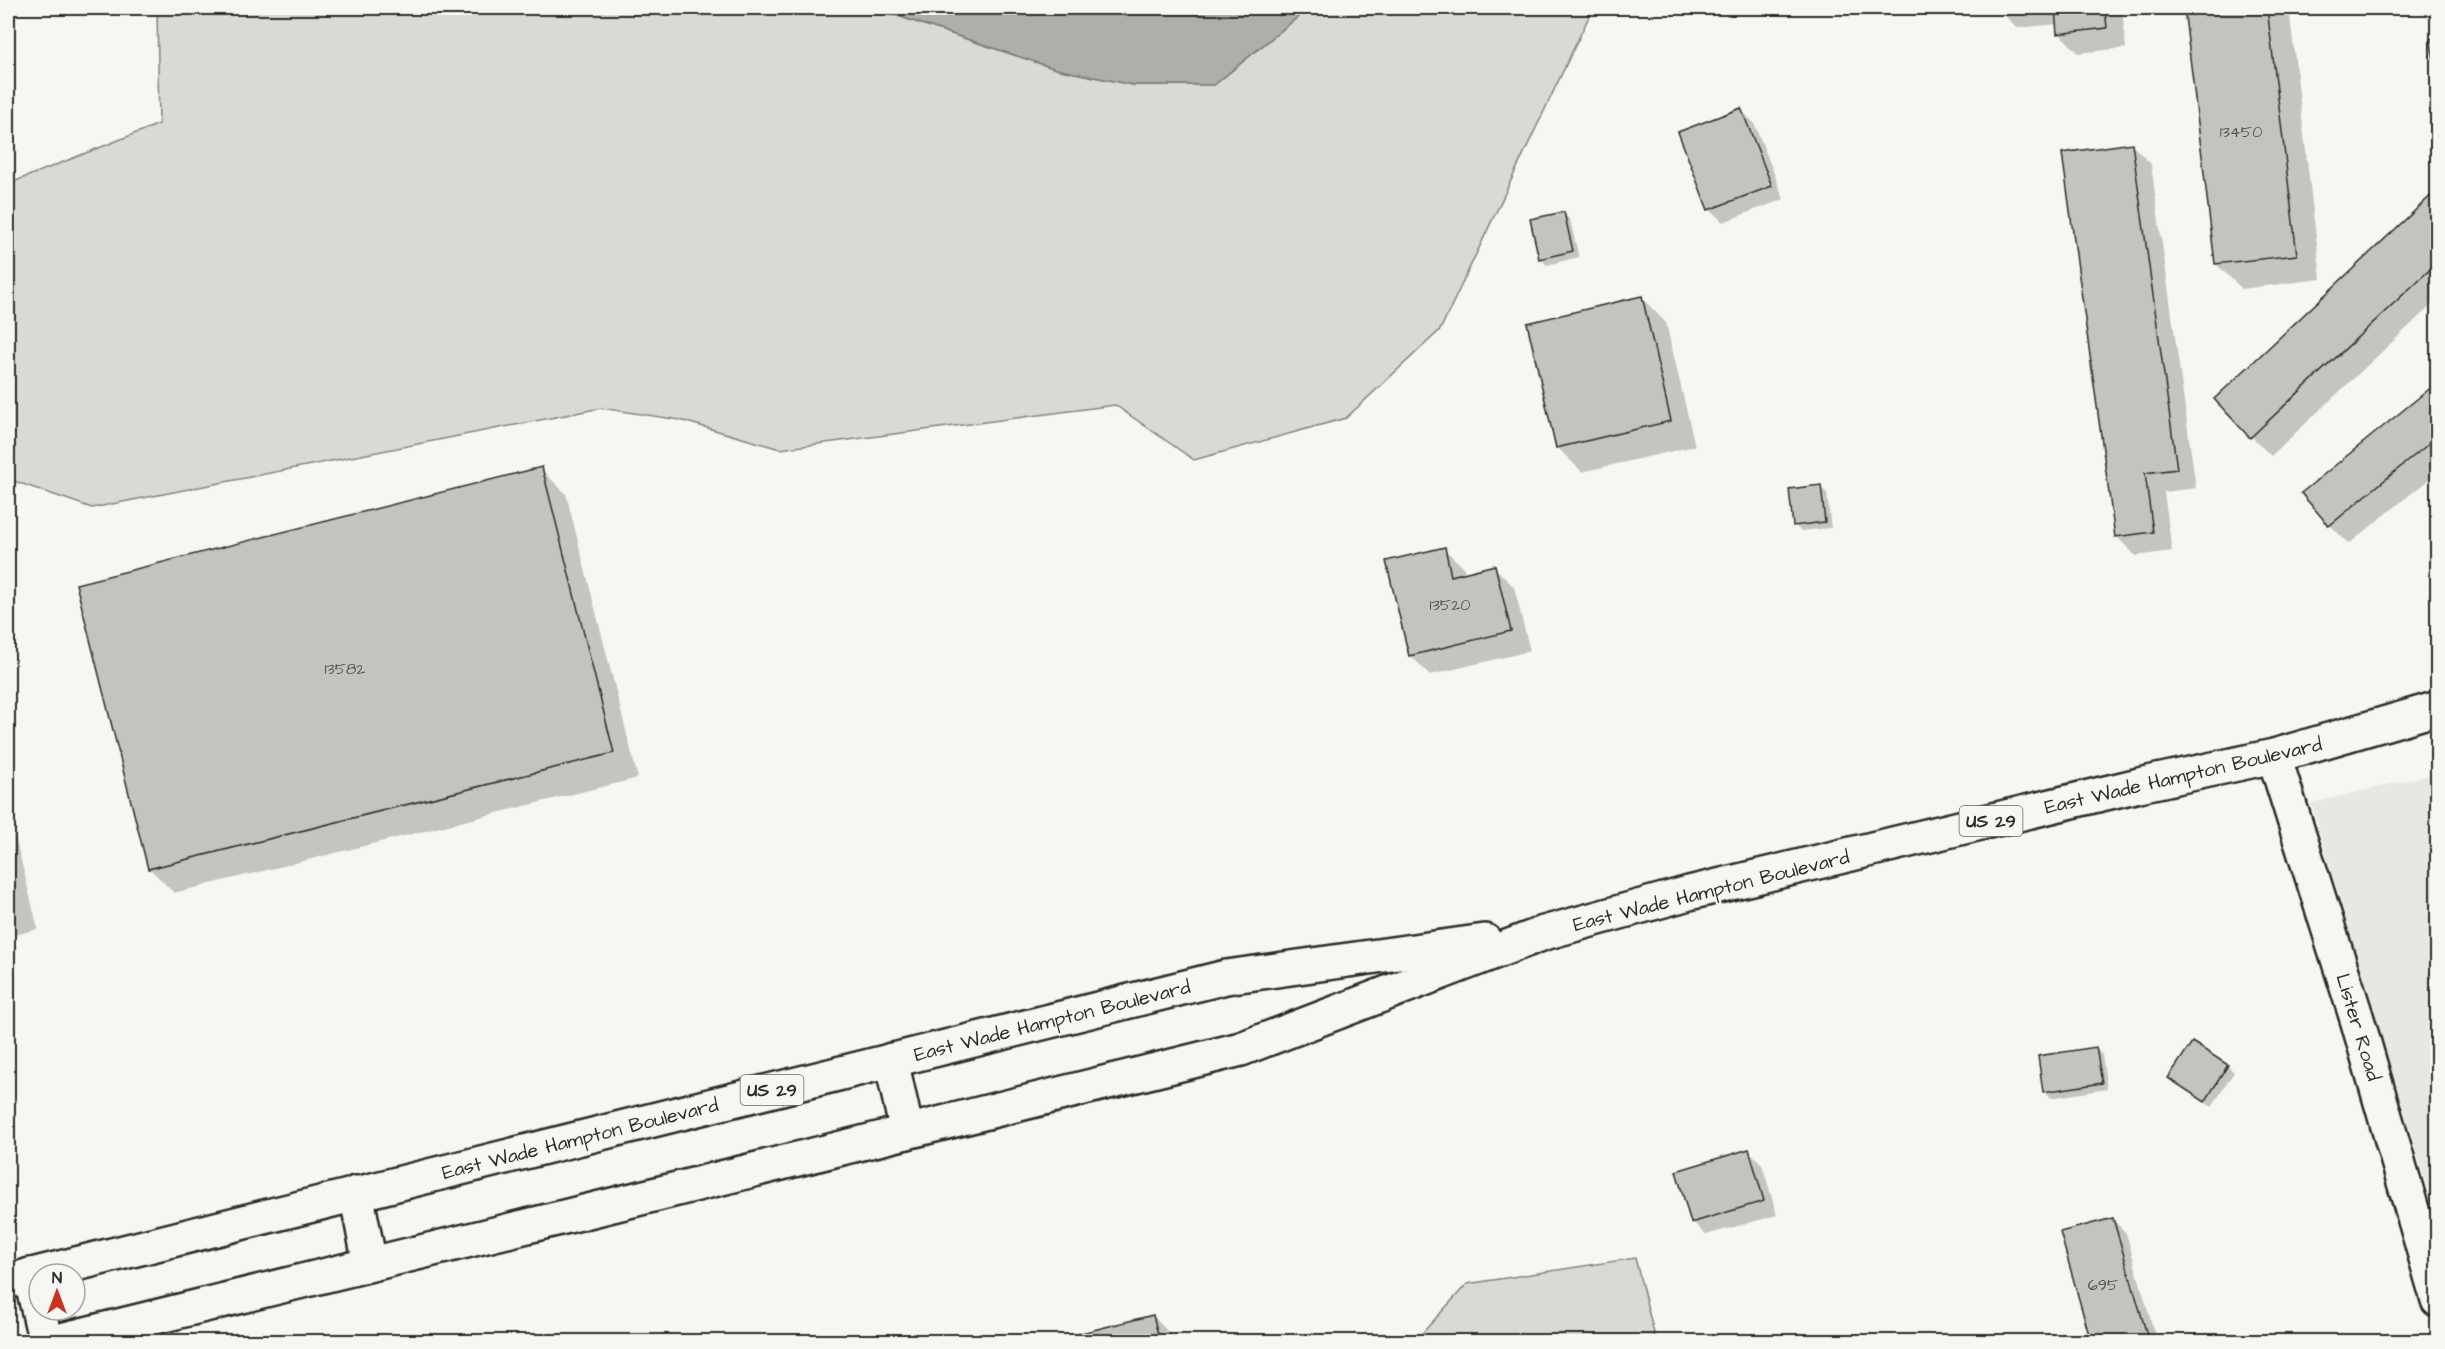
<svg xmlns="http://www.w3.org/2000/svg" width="2445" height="1349" viewBox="0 0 2445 1349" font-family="'Architects Daughter',sans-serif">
<rect width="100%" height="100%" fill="#f6f6f2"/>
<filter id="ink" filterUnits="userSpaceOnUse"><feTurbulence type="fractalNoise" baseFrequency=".0167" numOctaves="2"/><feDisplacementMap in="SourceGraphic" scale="12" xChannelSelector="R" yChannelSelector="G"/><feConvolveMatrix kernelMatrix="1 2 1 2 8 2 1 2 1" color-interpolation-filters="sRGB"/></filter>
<g filter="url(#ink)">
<!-- built -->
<path fill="#e7e7e3" d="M2437 773H2438L2437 1220 2311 803Z"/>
<!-- green -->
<g fill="#d9d9d5" stroke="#828280" stroke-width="1.5">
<path d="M157 8H874L1056 69 1133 85H1214L1309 8H1593L1440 330 1346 418 1194 460 1115 405 780 449 680 420 601 408 92 508 8 479V184L159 124Z"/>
<path d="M1635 1258 1656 1341H1415L1467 1284Z"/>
</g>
<!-- water -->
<path fill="#aeaeab" stroke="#7a7a78" stroke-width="1.5" d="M874 8H1309L1214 85H1133L1056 69Z"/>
<!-- shadow -->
<g fill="#0003">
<path d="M1997 8H2122L2126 48 2078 53 2059 33 2058 24 2017 28Z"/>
<path d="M2186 8H2289L2321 279 2242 289 2216 264Z"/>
<path d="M1741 110 1754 123 1784 199 1723 222 1709 209Z"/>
<path d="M2132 145 2151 164 2196 488 2164 492 2172 551 2136 556 2116 536Z"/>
<path d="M2438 191V299L2271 456 2251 436Z"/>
<path d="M1564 214 1570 220 1579 257 1547 265 1540 258Z"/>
<path d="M1641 297 1666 323 1695 446 1582 472 1557 447Z"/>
<path d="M2438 384V472L2349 544 2330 525Z"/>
<path d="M541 469 566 494 638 778 174 893 149 868Z"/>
<path d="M1820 487 1827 493 1831 528 1801 531 1794 525Z"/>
<path d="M1444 549 1464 568 1465 574 1494 567 1514 587 1530 651 1430 675 1410 655Z"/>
<path d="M8 808 38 929 8 937Z"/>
<path d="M2096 1049 2102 1055 2107 1089 2051 1098 2045 1091Z"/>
<path d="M2227 1066 2234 1072 2212 1107 2170 1078Z"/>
<path d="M1749 1151 1762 1164 1777 1215 1706 1235 1693 1222Z"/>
<path d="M2112 1219 2126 1233 2157 1342H2093Z"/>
<path d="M1153 1316 1172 1336 1174 1342H1052Z"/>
</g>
<!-- building -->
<g fill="#c3c3c0" stroke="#2b2b2b" stroke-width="1.5">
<path d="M2055 8H2105L2107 28 2057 34Z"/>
<path d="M2184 8H2267L2297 255 2215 264Z"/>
<path d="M2438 37V80L2430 39Z"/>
<path d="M1741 108 1772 186 1708 210 1678 132Z"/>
<path d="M2132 143 2177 469 2145 473 2153 532 2115 537 2062 153Z"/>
<path d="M2438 189V262L2250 438 2214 399Z"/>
<path d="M1564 212 1573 251 1539 259 1530 219Z"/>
<path d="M1642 296 1671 421 1556 448 1527 323Z"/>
<path d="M2438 382V436L2329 526 2301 493Z"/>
<path d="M542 467 614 753 148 869 76 584Z"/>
<path d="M1821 485 1825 522 1793 526 1789 489Z"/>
<path d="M1445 547 1451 576 1495 565 1511 631 1409 656 1386 561Z"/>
<path d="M8 878 14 904 8 906Z"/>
<path d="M2192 1042 2228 1065 2205 1102 2168 1078Z"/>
<path d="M2096 1047 2102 1083 2043 1092 2038 1056Z"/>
<path d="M1749 1149 1764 1201 1691 1223 1676 1171Z"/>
<path d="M2113 1218 2147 1335 2125 1342H2091L2060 1232Z"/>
<path d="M1153 1315 1160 1342H1046Z"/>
</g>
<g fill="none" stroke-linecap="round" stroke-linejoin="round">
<!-- street casing -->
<g stroke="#2b2b2b" stroke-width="38">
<path id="street" d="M2274 756 2357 1019 2438 1300"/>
</g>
<!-- primary casing -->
<g stroke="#2b2b2b" stroke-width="38">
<g id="primary">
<path d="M891 1060 907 1132"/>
<path d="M356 1193 370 1264"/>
<path d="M30 1275 46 1342"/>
<path d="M8 1281 1226 977 1485 941"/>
<path d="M53 1342 560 1218 1241 1049 1544 933 1689 893 2139 785 2274 756 2438 708"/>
</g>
</g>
<!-- street -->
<use href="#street" stroke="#f6f6f2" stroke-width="33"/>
<!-- primary -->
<use href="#primary" stroke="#f6f6f2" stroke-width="33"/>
</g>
</g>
<g text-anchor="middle" stroke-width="4.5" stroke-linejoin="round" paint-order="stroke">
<!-- number labels -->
<g font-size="16" fill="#515150">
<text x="2241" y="137">13450</text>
<text x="1450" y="610">13520</text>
<text x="345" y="674">13582</text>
<text x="2103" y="1290">695</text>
</g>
<!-- shield labels -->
<g fill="#f6f6f2" stroke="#686867" stroke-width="1.5">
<rect x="1959.5" y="806" width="63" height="30" rx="4.5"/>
<rect x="740.5" y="1075" width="63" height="30" rx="4.5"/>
</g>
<g font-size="18" font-weight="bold" fill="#2b2b2b">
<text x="1991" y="827">US 29</text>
<text x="772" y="1096">US 29</text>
</g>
<!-- street labels -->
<g font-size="20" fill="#2b2b2b" stroke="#f6f6f2">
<text transform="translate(2183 775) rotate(-13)" y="7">East Wade Hampton Boulevard</text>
<text transform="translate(1711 890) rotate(-14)" y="7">East Wade Hampton Boulevard</text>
<text transform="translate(1052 1020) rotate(-14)" y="7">East Wade Hampton Boulevard</text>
<text transform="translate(2359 1027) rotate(73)" y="7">Lister Road</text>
<text transform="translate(580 1138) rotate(-14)" y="7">East Wade Hampton Boulevard</text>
</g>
</g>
<!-- margin -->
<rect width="2445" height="1349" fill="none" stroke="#f6f6f2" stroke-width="30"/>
<rect x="15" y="15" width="2415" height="1319" fill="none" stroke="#2b2b2b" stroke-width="2" filter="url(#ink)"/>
<!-- north arrow -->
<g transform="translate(57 1292)"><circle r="28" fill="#f6f6f2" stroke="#a5a5a2" stroke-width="1.5"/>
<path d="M0-4.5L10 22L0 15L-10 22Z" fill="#c8321e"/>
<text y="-9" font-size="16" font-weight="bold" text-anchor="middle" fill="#2b2b2b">N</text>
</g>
</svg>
